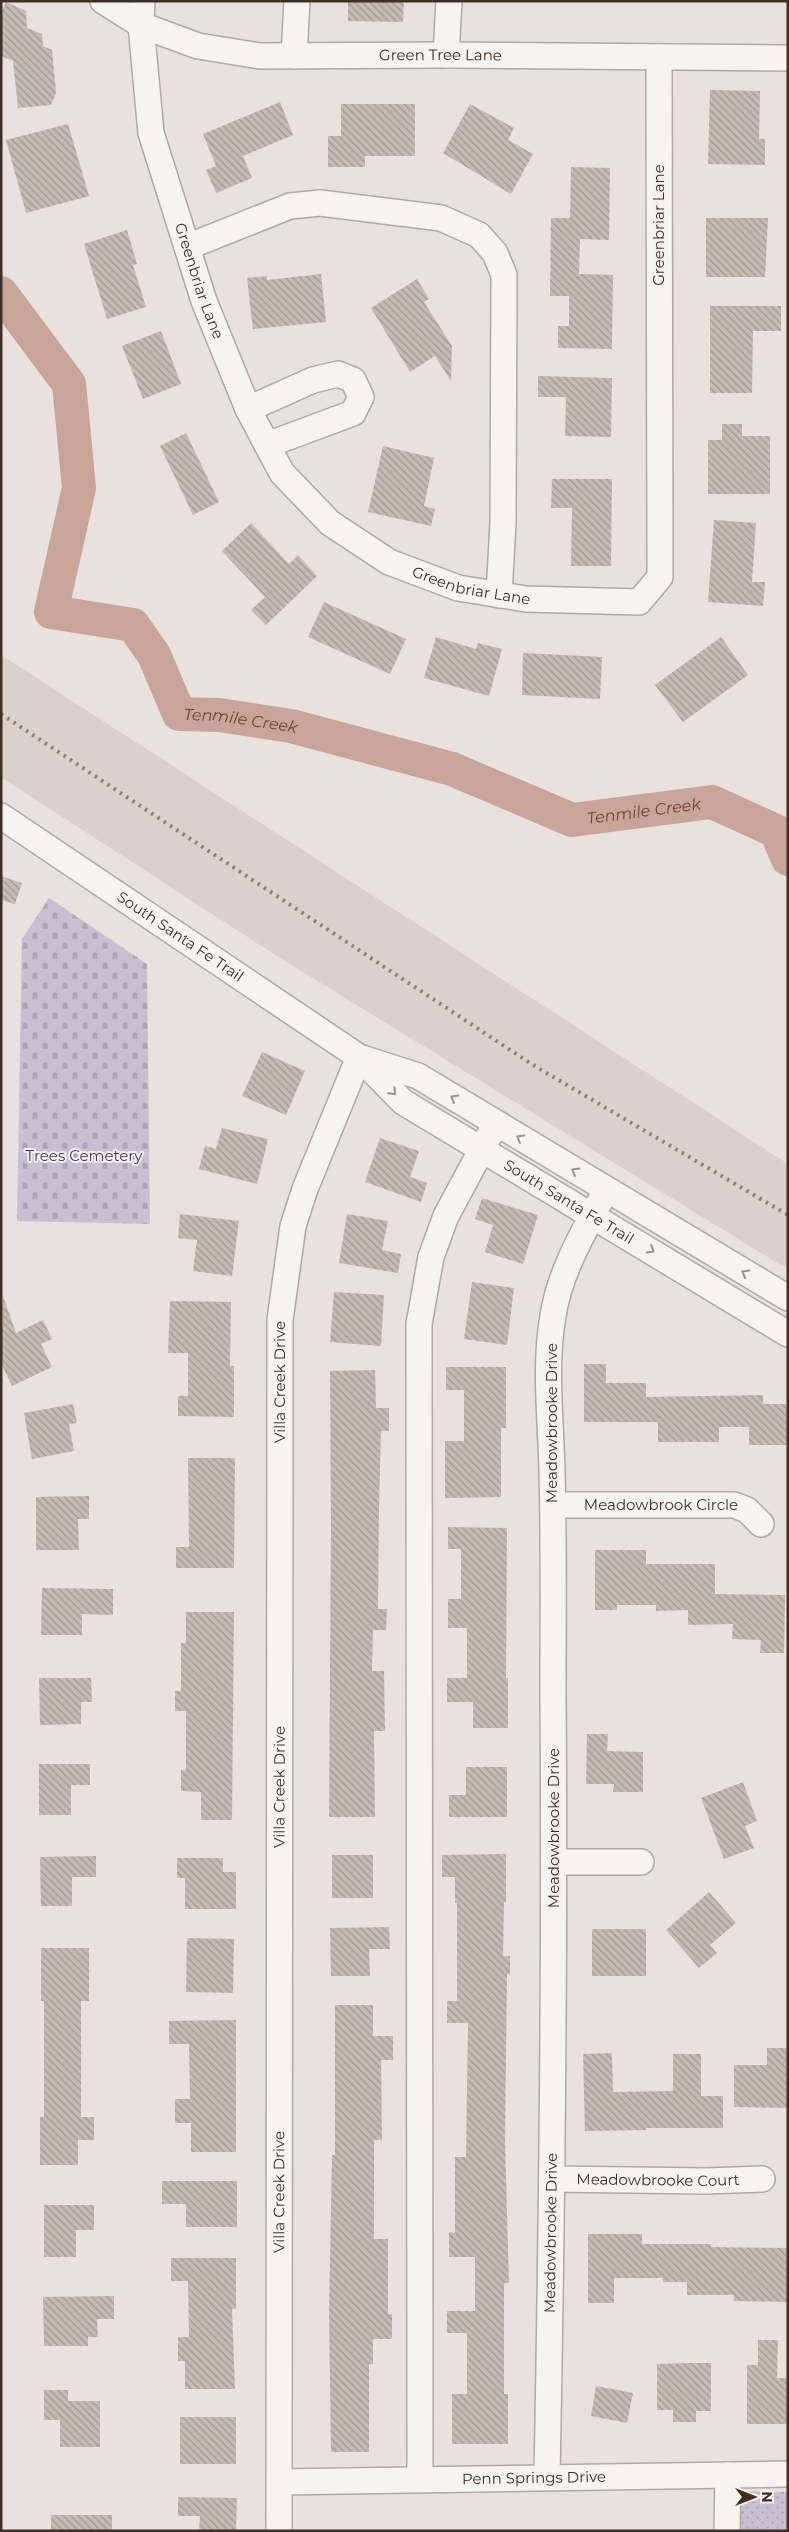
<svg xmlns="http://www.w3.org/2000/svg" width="789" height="2532" viewBox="0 0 789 2532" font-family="Montserrat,sans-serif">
<defs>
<pattern id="grass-dots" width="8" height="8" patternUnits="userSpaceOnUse" patternTransform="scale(1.25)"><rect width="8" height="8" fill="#c8bfd2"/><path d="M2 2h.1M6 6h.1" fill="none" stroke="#ada4b4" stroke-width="1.8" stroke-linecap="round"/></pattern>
<pattern id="cemetery-stones" width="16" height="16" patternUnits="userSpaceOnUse" patternTransform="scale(1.25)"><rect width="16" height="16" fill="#c8bfd2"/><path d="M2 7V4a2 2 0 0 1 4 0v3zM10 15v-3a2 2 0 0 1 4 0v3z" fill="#ada4b4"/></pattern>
<pattern id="building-back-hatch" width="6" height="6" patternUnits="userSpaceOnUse" patternTransform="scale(1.25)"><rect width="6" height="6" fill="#c5bbb5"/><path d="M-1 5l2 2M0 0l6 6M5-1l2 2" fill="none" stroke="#a19893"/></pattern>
</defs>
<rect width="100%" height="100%" fill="#e8e1de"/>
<!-- built -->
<path fill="#dad0cc" d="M1 655 788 1164V1267L779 1264 280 958 1 777Z"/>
<!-- grass -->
<path fill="url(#grass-dots)" d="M734 2491 788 2492V2531H734Z"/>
<!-- cemetery -->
<path fill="url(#cemetery-stones)" d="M49 898 147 964 150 1224 17 1221 22 939Z"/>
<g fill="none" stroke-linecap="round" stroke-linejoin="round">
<!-- river -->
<path stroke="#c9a498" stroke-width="34" id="s1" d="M1 293 69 384 79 488 51 612 133 625 154 655 179 714 219 715 291 726 452 769 572 820 712 802 776 831 788 859"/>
</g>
<!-- building -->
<g fill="url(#building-back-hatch)">
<path d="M348 1H404L403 22 348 21Z"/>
<path d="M6 2 26 11 27 28 42 34 43 46 52 50 56 93 51 105 18 108 13 61 1 56V13Z"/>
<path d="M710 90 760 91 759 139H765V165L708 164Z"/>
<path d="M280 102 293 135 243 156 252 178 216 193 206 170 216 166 203 134Z"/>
<path d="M341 104H415V156H365V167H328V136H341Z"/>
<path d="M470 104 514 128 508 140 533 154 511 194 443 153Z"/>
<path d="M68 124 89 196 26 213 6 140Z"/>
<path d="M571 167 610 168 609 240 580 239 579 274 613 275 612 349 558 348V326H569V296H550L551 218H570Z"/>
<path d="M706 218H768L765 277H706Z"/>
<path d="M127 230 137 264 133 265 146 307 107 319 84 244Z"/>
<path d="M321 274 326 322 253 329 247 278 267 276V280Z"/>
<path d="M417 279 429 299 424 302 452 346 451 381 435 356 410 372 371 308Z"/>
<path d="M710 306H781V331H753L752 393H710Z"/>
<path d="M161 331 181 384 143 399 122 346Z"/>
<path d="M538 376 612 378 611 437 565 436 566 397H538Z"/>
<path d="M722 424H742V436H770V494H708V440H722Z"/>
<path d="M186 433 219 502 193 515 160 446Z"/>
<path d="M383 446 434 458 424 506 435 509 431 526 368 512Z"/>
<path d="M552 479H612L611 566H571L572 508H551Z"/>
<path d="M714 520 756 523 752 582H765L763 606 708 602Z"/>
<path d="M251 523 289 564 298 555 317 576 266 625 251 610 265 597 222 551Z"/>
<path d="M324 602 406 639 390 674 308 637Z"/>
<path d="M436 637 476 649 478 643 502 649 489 696 424 678Z"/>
<path d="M721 637 748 675 683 722 655 685Z"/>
<path d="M523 653 602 657 600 699 522 695Z"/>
<path d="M1 876 22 883 15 904 1 900Z"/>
<path d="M262 1052 305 1071 286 1115 242 1096Z"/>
<path d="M222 1128 268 1139 257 1184 199 1169 205 1146 216 1149Z"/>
<path d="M380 1138 419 1151 410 1177 427 1183 421 1202 365 1182Z"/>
<path d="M482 1198 538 1215 523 1264 485 1252 493 1225 475 1219Z"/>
<path d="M180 1214 239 1221 232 1276 193 1271 197 1240 178 1238Z"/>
<path d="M347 1214 388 1221 382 1250 401 1254 398 1273 339 1263Z"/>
<path d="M472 1282 514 1288 507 1345 464 1339Z"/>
<path d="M334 1292 384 1295 381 1346 330 1342Z"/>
<path d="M3 1296 16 1333 43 1320 52 1339 41 1344 52 1367 12 1386 1 1363Z"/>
<path d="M170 1301 231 1302 230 1366H234V1417L178 1416V1396H188V1353H168Z"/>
<path d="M584 1364H606V1383H646V1397L763 1395V1404H788V1445H749V1427H719V1442H658V1422H584Z"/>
<path d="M446 1367H506V1428H501V1497L445 1498V1441H464V1390H446Z"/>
<path d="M375 1370 376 1408H389V1431H381L379 1507 378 1609H387L386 1630H373L372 1671H384L385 1731H374L375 1817H329L331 1526 330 1371Z"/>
<path d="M73 1404 77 1423 69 1424 74 1451 32 1459 24 1413Z"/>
<path d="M188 1458H235L234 1568H176V1547H189Z"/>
<path d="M89 1496V1519H78L79 1550H36V1497Z"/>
<path d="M448 1527 507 1528 506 1678H508V1728H473V1702H447V1678H467V1628H448V1599H461V1549H448Z"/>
<path d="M595 1550H646V1564H715V1594L785 1595 784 1653H760L761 1640 732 1639 733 1624 688 1625V1610L656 1611V1605H617V1610H595Z"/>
<path d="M42 1588 113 1589V1615L82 1614V1635H41Z"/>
<path d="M186 1612H234L232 1820H201V1792L181 1791V1770H186V1711H175V1691H181V1643H186Z"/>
<path d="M39 1678H91L92 1702H81V1724L40 1725Z"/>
<path d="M587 1734H608L607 1751 643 1752V1792H613L614 1784H586Z"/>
<path d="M39 1764H90V1785H71V1815H39Z"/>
<path d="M466 1767H507V1817H449V1795H466Z"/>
<path d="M743 1782 757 1821 745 1826 754 1848 724 1859 701 1798Z"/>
<path d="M506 1854V1902H504L503 1956H510V1974H507L505 2142 509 2283H504V2394H508V2444H452V2394H467V2333H447V2311H475V2257H449V2232L455 2233V2157H466L468 2023H447V2001H457V1903H455V1877H442V1855Z"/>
<rect x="332" y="1855" width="41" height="43"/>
<path d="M96 1856V1877H72V1906H41L40 1857Z"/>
<path d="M177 1858H223V1872H236V1909H185V1878H177Z"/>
<path d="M709 1892 736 1923 710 1945 717 1953 699 1968 666 1930Z"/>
<path d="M389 1927 390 1949H369L370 1976H331L330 1928Z"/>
<rect x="592" y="1929" width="54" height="47"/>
<path d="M187 1938 234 1939 233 1993 186 1992Z"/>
<path d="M41 1948H89V2001H81V2117H94V2140H78V2165H40V2117H44V2001H41Z"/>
<path d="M335 2005H373V2036H393V2060H381L382 2140H374V2239H388V2314H392V2339H373V2364H369V2452H331L329 2314 332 2155H335Z"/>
<path d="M236 2020V2152H191V2123H175V2099H190L189 2044H169V2021Z"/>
<path d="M767 2048H788V2108L734 2107V2065H767Z"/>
<path d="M612 2053 613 2092 673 2091V2054H701V2096H723V2128H646V2130L585 2131 583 2054Z"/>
<path d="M162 2181H237V2227H186V2204H162Z"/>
<path d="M44 2205H94V2230H76V2257H44Z"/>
<path d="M588 2234H642V2244H711V2247L788 2248V2302L734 2301V2295H687V2282H663V2278H614V2303H588Z"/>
<path d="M171 2258H236V2309H232L235 2389H185V2361H178V2337H189L188 2281H171Z"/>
<path d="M114 2296V2319H97L98 2337H88V2346H44L43 2297Z"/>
<path d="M758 2340H778L777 2378H788V2424H747V2365H758Z"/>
<path d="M688 2363H711V2411H696V2422H673V2410H657V2364Z"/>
<path d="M596 2386 633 2393 627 2423 591 2416Z"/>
<path d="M44 2390H68V2401H100V2447H60V2420H44Z"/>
<rect x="180" y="2417" width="56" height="47"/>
<path d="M178 2497 237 2498 236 2531H199L200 2516H178Z"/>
<rect x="51" y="2515" width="61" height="16"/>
</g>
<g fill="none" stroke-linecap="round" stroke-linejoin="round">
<!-- minor casing -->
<g stroke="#b2a8a3" stroke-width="28">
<g id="minor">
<path id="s2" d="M103 1 141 25 198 46 260 56 446 55 788 58"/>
<path id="s3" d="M142 1 141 25 151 133 204 301 248 409 282 473 330 523 389 562 458 588 526 599 639 602 660 577 659 57"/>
<path d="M446 55 449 1"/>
<path d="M294 56 297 1"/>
<path d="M187 247 290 206 320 203 441 218 479 235 495 253 504 275 503 523 499 595"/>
<path d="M248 409 313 380 338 374 353 380 361 397 353 413 267 445"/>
<path id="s4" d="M1 816 359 1057 403 1102 788 1334"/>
<path d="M362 1058 418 1076 788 1298"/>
<path id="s5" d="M553 1505H734L747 1510 761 1524"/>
<path d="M554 1862H641"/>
<path id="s6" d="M553 2179 706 2181 762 2179"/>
<path id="s7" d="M547 2477C552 2216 555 1955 553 1694 553 1620 554 1546 552 1472 551 1421 544 1366 553 1316 560 1270 585 1230 606 1190"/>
<path d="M420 2479 419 1324 431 1257 446 1216 496 1123"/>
<path id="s8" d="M280 2482 788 2474"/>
<path id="s9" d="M279 2531 280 1320 293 1226 305 1189 359 1057"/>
<path d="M727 2531 728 2475"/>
</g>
</g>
<!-- minor -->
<use href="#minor" stroke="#f6f3f1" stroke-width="25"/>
<!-- rail -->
<path stroke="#928077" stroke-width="4" stroke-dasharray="2.5 5" stroke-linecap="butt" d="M1 714 533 1065 788 1215"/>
</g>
<!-- one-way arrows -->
<defs><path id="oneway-chevron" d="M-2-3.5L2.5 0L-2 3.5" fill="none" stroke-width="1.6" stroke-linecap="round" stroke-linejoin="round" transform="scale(1.25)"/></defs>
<g stroke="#9a928c">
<use href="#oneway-chevron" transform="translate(393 1092) rotate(46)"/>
<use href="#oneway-chevron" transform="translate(454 1098) rotate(-149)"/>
<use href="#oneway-chevron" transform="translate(520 1138) rotate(-149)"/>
<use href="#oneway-chevron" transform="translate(575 1171) rotate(-149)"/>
<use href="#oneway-chevron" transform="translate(651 1250) rotate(31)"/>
<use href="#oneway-chevron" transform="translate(745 1273) rotate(-150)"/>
</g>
<g text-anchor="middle" stroke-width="4" stroke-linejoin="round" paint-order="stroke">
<!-- street labels -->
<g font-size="15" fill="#3f3027" stroke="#f5f0ed">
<text dy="5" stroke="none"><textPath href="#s2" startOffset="349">Green Tree Lane</textPath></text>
<text transform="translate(659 225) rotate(-90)" y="5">Greenbriar Lane</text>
<text dy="5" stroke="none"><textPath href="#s3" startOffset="288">Greenbriar Lane</textPath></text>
<text dy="5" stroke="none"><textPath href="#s3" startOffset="724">Greenbriar Lane</textPath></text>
<text dy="5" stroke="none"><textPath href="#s4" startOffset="216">South Santa Fe Trail</textPath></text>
<text dy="5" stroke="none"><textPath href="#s4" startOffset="688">South Santa Fe Trail</textPath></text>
<text dy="5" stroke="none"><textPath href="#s9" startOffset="1149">Villa Creek Drive</textPath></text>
<text transform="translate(552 1423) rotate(-90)" y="5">Meadowbrooke Drive</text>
<text dy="5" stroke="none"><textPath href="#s5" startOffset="108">Meadowbrook Circle</textPath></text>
<text dy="5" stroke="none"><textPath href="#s9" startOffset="744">Villa Creek Drive</textPath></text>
<text transform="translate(554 1828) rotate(-90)" y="5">Meadowbrooke Drive</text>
<text dy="5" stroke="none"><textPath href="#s6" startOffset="105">Meadowbrooke Court</textPath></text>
<text dy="5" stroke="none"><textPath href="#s9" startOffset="339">Villa Creek Drive</textPath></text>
<text dy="5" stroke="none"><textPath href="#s7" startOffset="244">Meadowbrooke Drive</textPath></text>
<text dy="5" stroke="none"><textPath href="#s8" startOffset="254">Penn Springs Drive</textPath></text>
</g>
<!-- park labels -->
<g font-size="15" fill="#49345b" stroke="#f5f0ed">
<text x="84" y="1161">Trees Cemetery</text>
</g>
<!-- water labels -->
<g font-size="16" font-style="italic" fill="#734331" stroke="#f5f0ed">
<text dy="6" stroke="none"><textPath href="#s1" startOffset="591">Tenmile Creek</textPath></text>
<text dy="6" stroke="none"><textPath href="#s1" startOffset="1011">Tenmile Creek</textPath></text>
</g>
</g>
<!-- border -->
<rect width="789" height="2532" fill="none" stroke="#3f3027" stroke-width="5"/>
<!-- north arrow -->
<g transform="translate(754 2497) rotate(90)" stroke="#f5f0ed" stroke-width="4" paint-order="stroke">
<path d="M0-4L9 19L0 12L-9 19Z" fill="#3f3027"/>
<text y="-8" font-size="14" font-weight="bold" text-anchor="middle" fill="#3f3027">N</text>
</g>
</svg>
